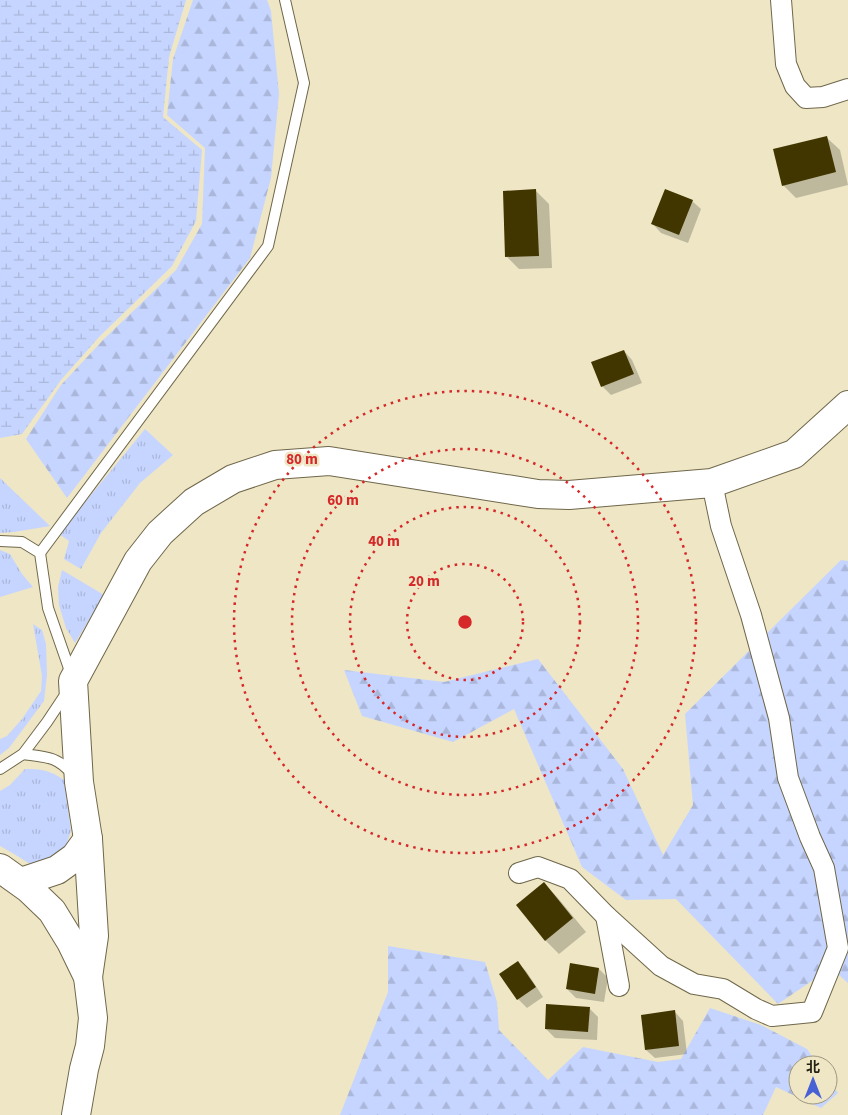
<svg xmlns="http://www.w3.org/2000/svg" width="848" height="1115" viewBox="0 0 848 1115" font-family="'Source Sans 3','Noto Sans SC',sans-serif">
<defs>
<pattern id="grass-tufts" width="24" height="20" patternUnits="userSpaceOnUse" patternTransform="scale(1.25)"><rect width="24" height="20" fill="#c6d5ff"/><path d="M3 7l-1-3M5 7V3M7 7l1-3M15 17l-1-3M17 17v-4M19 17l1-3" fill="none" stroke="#aab7da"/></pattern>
<pattern id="forest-firs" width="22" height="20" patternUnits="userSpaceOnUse" patternTransform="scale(1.25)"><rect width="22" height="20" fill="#c6d5ff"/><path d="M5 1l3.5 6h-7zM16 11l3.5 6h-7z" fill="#aab7da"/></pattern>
<pattern id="wetland-marsh" width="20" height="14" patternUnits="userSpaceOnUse" patternTransform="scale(1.25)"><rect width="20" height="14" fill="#c6d5ff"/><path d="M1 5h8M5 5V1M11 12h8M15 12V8" fill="none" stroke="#aab7da"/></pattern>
</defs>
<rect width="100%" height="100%" fill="#eee6c5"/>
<!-- grass -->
<g fill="url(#grass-tufts)">
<path d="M145 429 173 455 140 483 101 533 81 569 64 559 69 541 59 534Z"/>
<path d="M0 478 50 526 14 532 0 533Z"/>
<path d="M0 550 10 554 22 574 33 587 0 597Z"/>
<path d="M62 570 104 595 75 643 66 628 59 605 58 587Z"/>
<path d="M33 624 42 630 46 644 47 675 44 701 9 748 0 755V739L7 736 22 719 41 691 42 676Z"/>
<path d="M25 769C41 769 50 770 64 780L71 831 64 851 35 867 14 854 0 846V791L10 785Z"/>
</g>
<!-- forest -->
<g fill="url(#forest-firs)">
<path d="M193 0H267L271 11 279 94 271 178 250 258 67 498 26 439 61 385 103 340 176 270 202 224 205 148 167 115 173 59Z"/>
<path d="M841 560 848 561V983L831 968 778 1004 676 899 626 900 582 867 514 709 453 742 362 716 344 670 444 682 538 659 623 769 663 855 693 805 685 714Z"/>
<path d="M388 946 485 962 497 1002 499 1030 548 1080 583 1047 658 1062 681 1059 710 1008 761 1025 807 1049 818 1065H798V1095H828V1079L838 1093 821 1108 776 1087 763 1115H340L388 992Z"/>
</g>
<!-- wetland -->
<path fill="url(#wetland-marsh)" d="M0 0H186L169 57 163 117 202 150 196 221 172 266 99 337 61 380 22 434 0 438Z"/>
<!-- shadow -->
<g fill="#0003">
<path d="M826 137 840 150 848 185 796 198 783 185Z"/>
<path d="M536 191 549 204 552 268 519 269 506 256Z"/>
<path d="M692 201 701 209 688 243 661 233 653 224Z"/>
<path d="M624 351 632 360 642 383 611 395 602 386Z"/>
<path d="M544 884 557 897 586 932 559 954 546 941 518 905Z"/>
<path d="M517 963 526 971 543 997 527 1008 518 999Z"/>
<path d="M599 969 608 978 604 1002 576 998 567 989Z"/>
<path d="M589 1008 598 1017 597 1040 555 1038 546 1029Z"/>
<path d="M675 1012 683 1021 687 1054 655 1058 646 1050Z"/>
</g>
<!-- building -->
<g fill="#423600">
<path d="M827 136 836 172 782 186 773 149Z"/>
<path d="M536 189 539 256 505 257 503 191Z"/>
<path d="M665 189 693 200 679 235 651 224Z"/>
<path d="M624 350 634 374 601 387 591 362Z"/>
<path d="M544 882 573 918 545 941 516 905Z"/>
<path d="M518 961 536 987 517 1000 499 974Z"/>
<path d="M570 963 599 968 595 994 566 989Z"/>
<path d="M546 1004 590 1007 588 1032 545 1029Z"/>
<path d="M675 1010 679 1046 645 1050 641 1015Z"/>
</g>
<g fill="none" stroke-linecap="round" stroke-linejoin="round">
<!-- lane casing -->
<g stroke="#6f674a" stroke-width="12">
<g id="lane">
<path d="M0 541 22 542 40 553 48 608 71 674"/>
<path d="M40 553 268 246 304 83 285 0"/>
<path d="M23 754C46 757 57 756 73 775"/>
<path d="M0 769 23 754 47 722 67 692"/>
</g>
</g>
<!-- street casing -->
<g stroke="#6f674a" stroke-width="22">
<g id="street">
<path d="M781 0 786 64 795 86 806 98 823 97 848 89"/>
<path d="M519 873 538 867 570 879 606 916 661 966 694 984 723 989 756 1009 772 1016 812 1012 838 948 824 868 810 837 788 778 779 718 751 615 721 526 712 483"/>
<path d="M606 916 619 986"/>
</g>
</g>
<!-- secondary casing -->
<g stroke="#6f674a" stroke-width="30">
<g id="secondary">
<path d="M0 868 28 888 52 911 71 942 88 977 93 1018 90 1046 84 1069 76 1115"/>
<path d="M21 882 57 870 75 857 88 839"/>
<path d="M88 977 94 936 88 839 79 782 73 681 138 561 160 533 194 502 233 479 275 465 329 461 538 494 569 495 712 483 794 454 848 405"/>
</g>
</g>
<!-- lane -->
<use href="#lane" stroke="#fff" stroke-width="10"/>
<!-- street -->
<use href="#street" stroke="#fff" stroke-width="20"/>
<!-- secondary -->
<use href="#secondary" stroke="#fff" stroke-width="28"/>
</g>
<!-- distance rings -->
<g fill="none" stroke="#d62828" stroke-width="2.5" stroke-dasharray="2.5 5">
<circle cx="465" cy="622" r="58"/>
<circle cx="465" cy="622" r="115"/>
<circle cx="465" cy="622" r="173"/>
<circle cx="465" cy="622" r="231"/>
</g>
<circle cx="465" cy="622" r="8" fill="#d62828" stroke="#eee6c5" stroke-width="2.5"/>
<g font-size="15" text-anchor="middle" font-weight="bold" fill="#d62828" stroke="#eee6c5" stroke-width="5" stroke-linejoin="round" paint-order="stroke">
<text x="302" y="464">80 m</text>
<text x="343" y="505">60 m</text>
<text x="384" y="546">40 m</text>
<text x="424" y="586">20 m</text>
</g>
<!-- north arrow -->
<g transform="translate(813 1080)"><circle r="24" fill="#eee6c5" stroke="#9d977e"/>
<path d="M0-4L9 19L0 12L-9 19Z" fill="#4861d5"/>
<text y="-8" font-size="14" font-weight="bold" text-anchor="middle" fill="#232014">北</text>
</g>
</svg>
